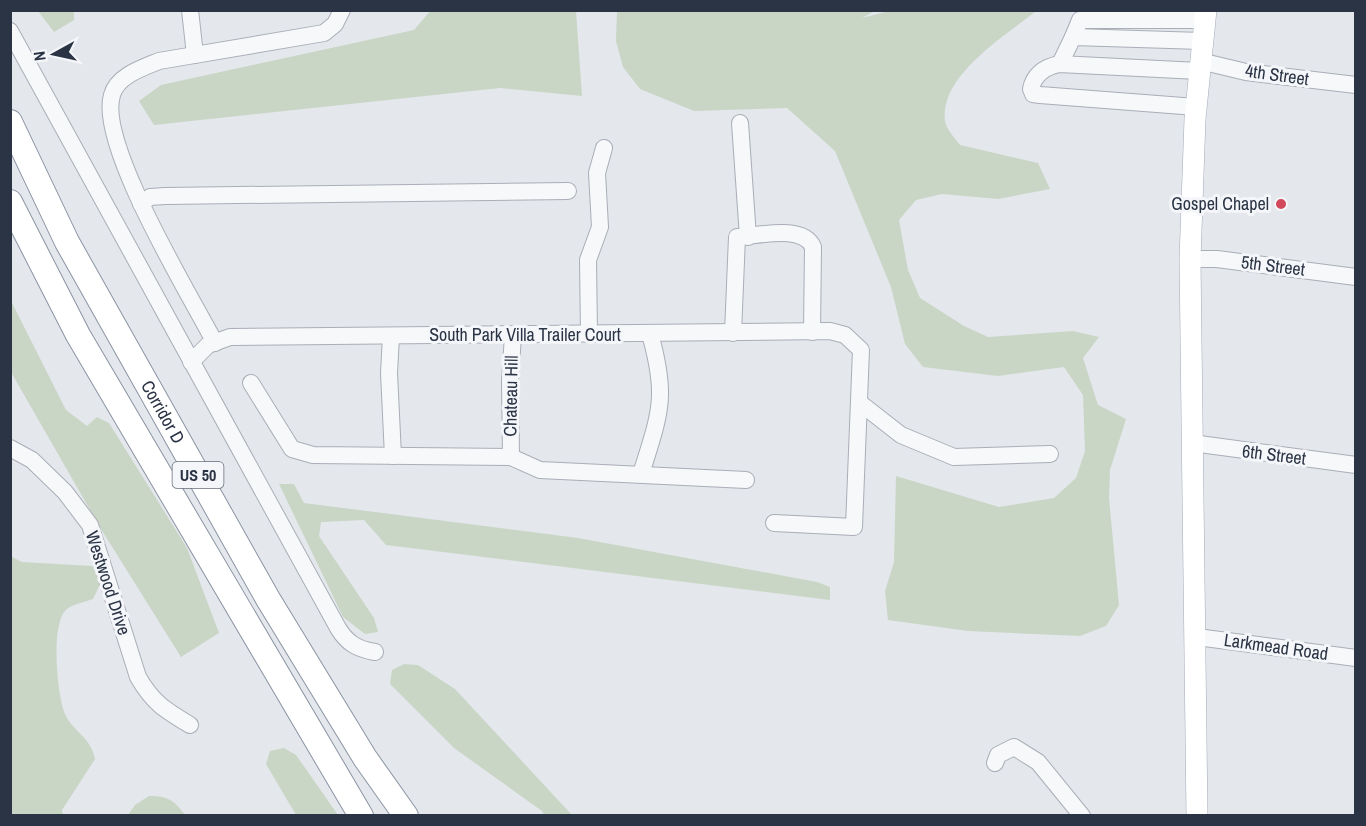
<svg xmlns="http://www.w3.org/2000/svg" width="1366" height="826" viewBox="0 0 1366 826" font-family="'Archivo Narrow',sans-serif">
<rect width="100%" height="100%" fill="#e4e7ec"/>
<!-- green -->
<g fill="#c9d6c5">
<path d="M431 10 576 11 582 96 500 88 154 125 139 101 161 85 414 30Z"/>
<path d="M38 11H74V20L54 32Z"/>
<path d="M889 11H1036C1005 36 939 76 945 121 946 129 955 138 960 145L1038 163 1050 189 998 199 942 194 916 200 899 220 908 270 920 298 964 326 988 337 1073 331 1099 337 1083 358 1098 405 1126 419 1110 470 1109 498 1119 605 1106 626 1080 636 968 631 888 620 885 591 894 562 896 476 999 507 1054 498 1076 478 1085 451 1083 395 1064 367 998 376 923 367 905 344 891 287 835 151 787 108 694 111 640 89 623 67 616 41 617 11H875L862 18Z"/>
<path d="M10 299 66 410 87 426 97 417 109 423 187 548 219 633 181 657 101 529 11 372Z"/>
<path d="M279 484H294L304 503 578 538 817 582 830 587V600L386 545 364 520 321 522 319 536 374 618 378 632 365 634 343 617Z"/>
<path d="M10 556 22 562 92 566 104 576 93 599C85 602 73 604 67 609 50 622 57 695 65 714 73 732 91 737 95 759L62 810 63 815H11Z"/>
<path d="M404 664 418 665 455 689 572 815H544L542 811 454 748 390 684 392 670Z"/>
<path d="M284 748 296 755 338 815H296L266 764 270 751Z"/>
<path d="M149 796C168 796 174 800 185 815H128L135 805Z"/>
</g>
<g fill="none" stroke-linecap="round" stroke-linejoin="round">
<!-- minor casing -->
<g stroke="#a9aeb7" stroke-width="18">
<g id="minor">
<path d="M190 10 195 55"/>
<path d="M10 31 338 628C347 643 357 649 375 652"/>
<path d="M1073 37 1080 20H1205"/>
<path d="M1200 61 1246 72 1356 85"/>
<path d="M1060 64 1073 37 1202 41"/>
<path d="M1196 107 1040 95 1033 94 1031 89C1034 74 1045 67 1059 64L1199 71"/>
<path d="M740 123 748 237"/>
<path d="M141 204 150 197 165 196 568 191"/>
<path d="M1190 259H1217L1356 277"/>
<path d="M733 333 737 237C758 236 803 224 813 247L812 332"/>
<path d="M589 334 588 260 600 227 597 173 604 148"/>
<path d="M391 336 389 373 393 456"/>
<path d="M215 343C190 295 97 143 112 95 117 76 142 68 159 61L324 33 335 24 342 10"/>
<path d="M191 362 208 345 230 337 830 331 845 335 861 350 854 527 774 523"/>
<path d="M251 383 292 449 313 455 511 457 540 470 746 480"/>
<path d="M860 403 901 435 954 457 1050 454"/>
<path d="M1192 443 1356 465"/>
<path d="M10 448 32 460 65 492 90 525 138 677C153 703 165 710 190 725"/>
<path d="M511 457 510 381 513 335"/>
<path d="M641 474C660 413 668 397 650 334"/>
<path d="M1197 637 1356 658"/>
<path d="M995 763 998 755 1014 747 1038 762 1082 816"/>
</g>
</g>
<!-- major casing -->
<g stroke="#a3abb8" stroke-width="22">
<path id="major" d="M1197 816 1190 259 1195 119 1206 10"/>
</g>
<!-- highway casing -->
<g stroke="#8b94a3" stroke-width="26">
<g id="highway">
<path id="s1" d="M10 122 67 242 268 599 365 758 406 816"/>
<path d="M10 202 78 335 361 816"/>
</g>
</g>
<!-- minor -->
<use href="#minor" stroke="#f7f8fa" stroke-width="16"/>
<!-- major -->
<use href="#major" stroke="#fff" stroke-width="21"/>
<!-- highway -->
<use href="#highway" stroke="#fff" stroke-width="24"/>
</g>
<!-- markers -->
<circle fill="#d1495b" stroke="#f4f6f9" stroke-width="2" cx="1281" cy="204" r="6"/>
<g text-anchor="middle" stroke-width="6" stroke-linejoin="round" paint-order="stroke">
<!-- shield labels -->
<rect fill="#f4f6f9" stroke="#676e7b" stroke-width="1.5" x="172.5" y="462" width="51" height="26" rx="4.5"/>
<g font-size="16" font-weight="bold" fill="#2b3445">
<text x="198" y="481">US 50</text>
</g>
<!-- street labels -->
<g font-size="18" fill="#2b3445" stroke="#f4f6f9">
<text transform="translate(1277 75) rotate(8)" y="6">4th Street</text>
<text transform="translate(1273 266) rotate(7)" y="6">5th Street</text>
<text x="525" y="341">South Park Villa Trailer Court</text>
<text transform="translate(511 396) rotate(-89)" y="6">Chateau Hill</text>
<text dy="6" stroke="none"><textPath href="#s1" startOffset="328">Corridor D</textPath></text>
<text transform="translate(1274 455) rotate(7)" y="6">6th Street</text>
<text transform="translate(108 583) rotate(72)" y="6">Westwood Drive</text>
<text transform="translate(1276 647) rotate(8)" y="6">Larkmead Road</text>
</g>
<!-- poi labels -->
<g font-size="18" fill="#2b3445" stroke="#f4f6f9" text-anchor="end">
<text x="1269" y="210">Gospel Chapel</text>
</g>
</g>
<!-- border -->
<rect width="1366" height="826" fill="none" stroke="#2b3445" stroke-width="24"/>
<!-- north arrow -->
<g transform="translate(54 54) rotate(262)" stroke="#f4f6f9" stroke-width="4.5" paint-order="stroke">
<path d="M0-4.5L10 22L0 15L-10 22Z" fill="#2b3445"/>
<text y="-9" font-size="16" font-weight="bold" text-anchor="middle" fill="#2b3445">N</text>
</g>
</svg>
